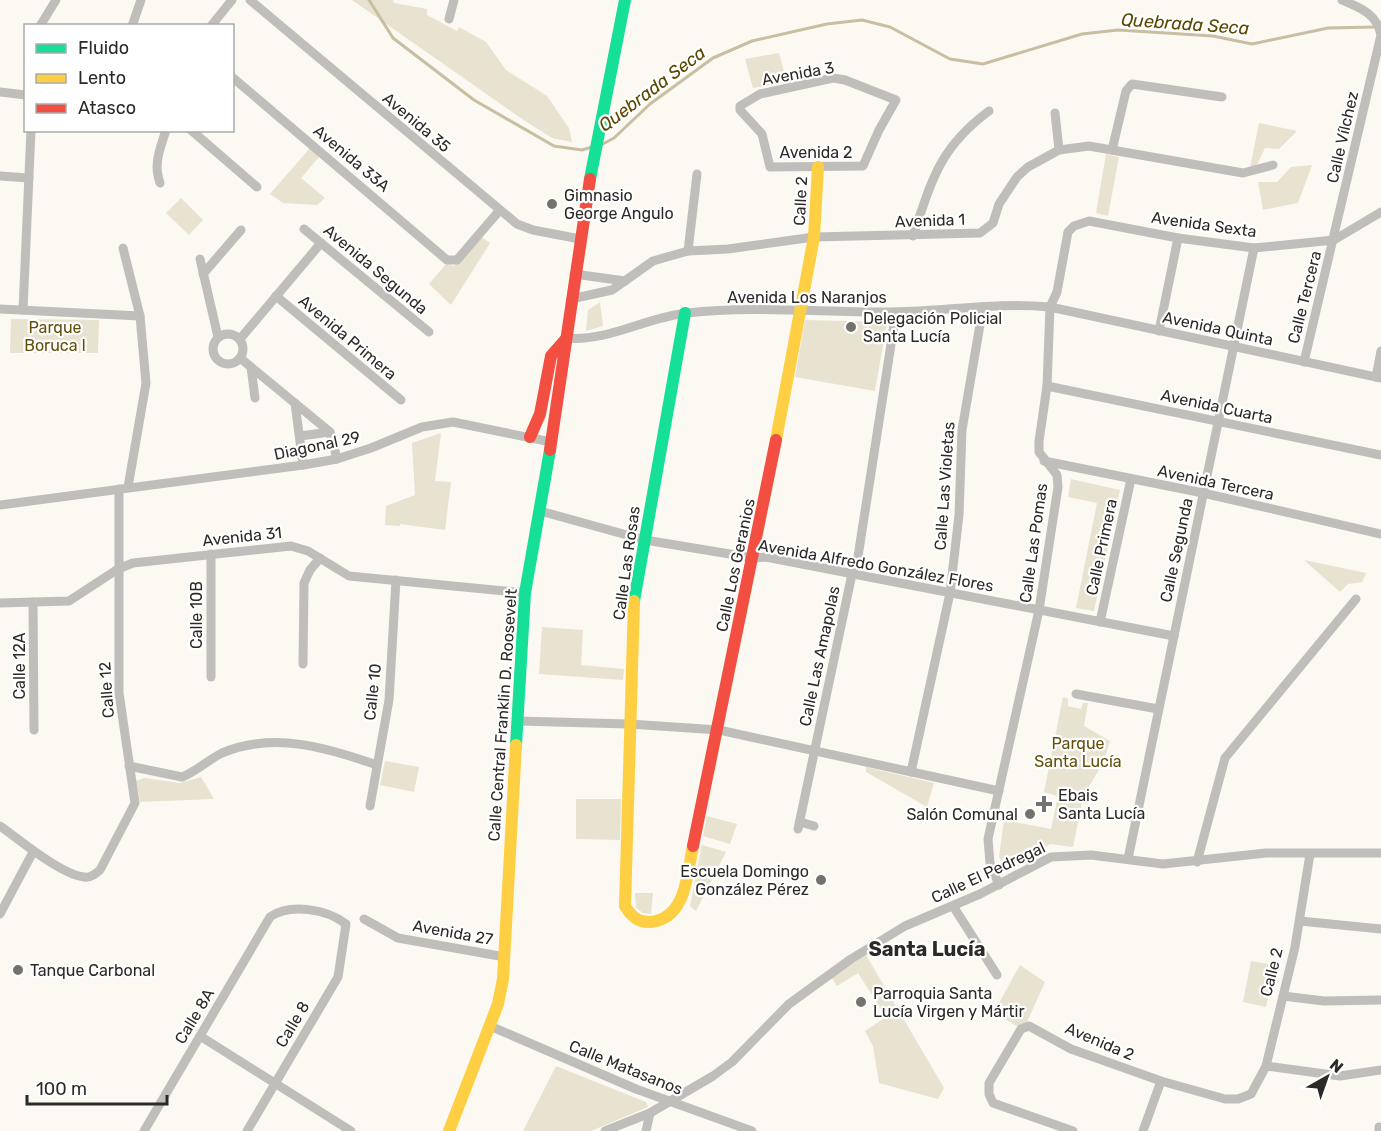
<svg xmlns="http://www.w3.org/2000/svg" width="1381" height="1131" viewBox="0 0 1381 1131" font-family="Rubik,sans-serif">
<rect width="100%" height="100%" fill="#fbf9f2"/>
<!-- green -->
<g fill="#e8e2d0">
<path d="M352 0H393L394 3 427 9V15L457 31 459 27 486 42 506 70 547 96 569 128 572 142 552 138 522 119Z"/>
<path d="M779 53 787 82 753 88 745 59Z"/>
<path d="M1259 123 1297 131 1279 149 1265 148 1255 169 1250 168Z"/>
<path d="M310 148 319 157 301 178 325 198 317 205 283 203 270 194Z"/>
<path d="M1106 154 1119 157 1108 216 1096 213Z"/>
<path d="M1312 165 1298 203 1263 210 1258 182H1277L1291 167Z"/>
<path d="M181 198 203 220 189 235 166 213Z"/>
<path d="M480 236 490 243 451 305 429 284 446 264 454 266Z"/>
<path d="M600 302 603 326 586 331 588 310Z"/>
<path d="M11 319 99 320 98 353H10Z"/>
<path d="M805 320 887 322 875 391 795 377Z"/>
<path d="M441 433 435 481 451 482 445 530 400 524V526L385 525 386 506 415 495 412 443Z"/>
<path d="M1071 479 1120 490 1094 611 1076 608 1097 503 1068 497Z"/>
<path d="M1304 560 1366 573 1362 582 1348 584 1340 592Z"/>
<path d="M542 627 583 630 581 665 624 669 623 680 539 674Z"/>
<path d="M1063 697 1068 699V706L1081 709 1083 703H1088L1084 726 1110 741C1103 769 1085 793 1069 816L1083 797 1073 847 1050 844 1012 870H1005L999 857 1004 820 1051 829 1058 796 1044 792Z"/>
<path d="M385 761 419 767 414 792 380 785Z"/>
<path d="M866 767 934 783 927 807 866 772Z"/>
<path d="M201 777 214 799 140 802 136 781 144 778 180 783Z"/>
<path d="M576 799H621L620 840 576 839Z"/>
<path d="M707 816 737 824 730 844 703 836Z"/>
<path d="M702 845 726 852 696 911 690 906Z"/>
<path d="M635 893H653L651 914 643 913 636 908Z"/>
<path d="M866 955 944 1088 938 1099 879 1083 873 1046 865 1031 886 1017 858 973 837 986 831 977Z"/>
<path d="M1251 961 1274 965 1266 1007 1243 1002Z"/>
<path d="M1020 965 1045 982 1027 1022 1018 1027 994 1012Z"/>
<path d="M556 1066 646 1102 648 1107 591 1131H523Z"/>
</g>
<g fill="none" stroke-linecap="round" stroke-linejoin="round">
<!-- stream -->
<g stroke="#c8bea2" stroke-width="3">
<path d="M369 0 393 38 474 100 554 146 582 150 592 147"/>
<path d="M599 146 614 138 650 104 713 58 752 41 827 24 862 20 890 27 950 59 983 64 1082 34 1118 30 1213 36 1252 44 1328 28 1376 27"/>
</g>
<!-- street -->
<g stroke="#bfbebb" stroke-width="9">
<path d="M250 0 517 224 533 230 580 239"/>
<path d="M449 19 454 0"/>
<path d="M40 26 56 0"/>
<path d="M132 26 141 0"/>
<path d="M211 26 232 0"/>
<path d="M232 77 447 260H457L499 211"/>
<path d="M833 78 845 80 896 100 879 130 863 166 770 167 762 134 740 110V106L760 94Z"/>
<path d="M0 92 26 95"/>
<path d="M1055 113 1059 150"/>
<path d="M191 130 257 187"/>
<path d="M1112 150 1126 91 1132 84 1222 97"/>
<path d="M0 176 29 178"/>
<path d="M160 183C153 164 160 149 166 130"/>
<path d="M304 229 429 332"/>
<path d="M913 236C932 180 939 148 989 111"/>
<path d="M123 248 140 316 146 383 128 487"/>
<path d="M688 251 697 174"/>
<path d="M200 259 218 337"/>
<path d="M203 274 241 230"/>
<path d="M574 274 625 281"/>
<path d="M276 296 401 400"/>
<path d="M571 299 612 290 653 261 688 251 728 249 814 237 980 233 993 223 999 204 1017 177 1028 167 1059 150 1089 146 1243 173 1273 165"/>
<path d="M0 309 140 316"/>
<path d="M23 310 31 130"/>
<path d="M1159 331 1178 238"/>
<circle cx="228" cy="349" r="15"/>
<path d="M567 338C607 342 647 317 687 313 756 305 826 313 895 312 947 311 998 302 1050 307L1381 378"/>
<path d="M240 339 321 243"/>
<path d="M240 358 330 432 337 459"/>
<path d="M1304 362 1381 35C1377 14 1361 8 1342 0"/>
<path d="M251 367 255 398"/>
<path d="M1376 377 1381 351"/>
<path d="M1047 386 1381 455"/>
<path d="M295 403 303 465"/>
<path d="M300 436 330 432"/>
<path d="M1044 461 1203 493 1381 534"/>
<path d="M0 505 303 465 337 459 371 448 422 427 453 422 551 442"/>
<path d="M540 511 645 540 754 558 766 557 1174 636"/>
<path d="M211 554V677"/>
<path d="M33 602 34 730"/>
<path d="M0 603 69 601 118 569 133 563 291 546 308 551 349 576 525 593"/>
<path d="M1100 622 1131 479"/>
<path d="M303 664 304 583 310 570 320 558"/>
<path d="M1076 694 1158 709"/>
<path d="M518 721 629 724 719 730 999 791"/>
<path d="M129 766 182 777C197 771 208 760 222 753 274 731 328 748 377 765"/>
<path d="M911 772 950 593 959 515 962 430 983 307"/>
<path d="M370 806 389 700 396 580"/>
<path d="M800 822 814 826"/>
<path d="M0 826C20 840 60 874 84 877 91 878 95 874 100 870L135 803 119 693V489"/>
<path d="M798 829 852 574 857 563 896 312"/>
<path d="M1128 859 1254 248"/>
<path d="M1197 862 1225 758 1356 599"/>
<path d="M999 885 990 863 988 839 1039 610 1058 487 1057 475 1039 452V441L1047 386 1050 307 1057 292 1068 232 1074 226 1089 221 1178 238 1254 248 1334 240 1381 212"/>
<path d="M953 906 997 975"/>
<path d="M0 914 33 852"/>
<path d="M364 919 398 938 505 957"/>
<path d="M1300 921 1381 929"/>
<path d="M1283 996 1324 1001 1381 1000"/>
<path d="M490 1026 636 1089 752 1131"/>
<path d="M200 1036 351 1131"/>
<path d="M1266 1066 1340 1076 1381 1070"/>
<path d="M1379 1127V1131"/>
<path d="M144 1131 270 917C290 903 327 909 346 924L338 977 247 1131"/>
<path d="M605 1131 650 1113 713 1076 732 1062 789 1004 851 959 905 926 980 894 1051 857 1091 855 1163 864 1266 853H1381"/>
<path d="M646 1131 650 1113"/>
<path d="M1073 1131 993 1103 989 1094V1083L1021 1029 1029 1026 1071 1049 1161 1081 1225 1099H1238L1251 1094 1266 1066 1295 947 1310 854"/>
<path d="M1143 1131 1161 1081"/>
</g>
<!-- fast -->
<g stroke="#16e098" stroke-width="12">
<path d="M590 179 625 0"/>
<path d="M634 601 685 313"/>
<path d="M516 745 525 593 550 450"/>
</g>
<!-- slow -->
<g stroke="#ffcf43" stroke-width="12">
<path d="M776 440 814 237 818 167"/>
<path d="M634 601 625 906C631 916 638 923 651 922 687 918 687 873 693 846"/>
<path d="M449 1131 498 1004 503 979 516 745"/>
</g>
<!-- jam -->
<g stroke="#f24e42" stroke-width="12">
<path d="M530 437 540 414 551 356 566 339"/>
<path d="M550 450 590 179"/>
<path d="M693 846 776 440"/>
</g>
</g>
<!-- markers -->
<g fill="#74726d" stroke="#fff" stroke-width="2">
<circle cx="552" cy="204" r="6"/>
<circle cx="851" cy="327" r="6"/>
<path d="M1041 795h6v6h6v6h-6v6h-6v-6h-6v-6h6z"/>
<circle cx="1030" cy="814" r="6"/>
<circle cx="821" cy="880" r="6"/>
<circle cx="18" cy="970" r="6"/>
<circle cx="861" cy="1002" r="6"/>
</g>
<g text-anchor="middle" stroke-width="4.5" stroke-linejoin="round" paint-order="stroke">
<!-- street labels -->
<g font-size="16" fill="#2c2a26" stroke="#fff">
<text transform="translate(798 73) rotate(-10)" y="6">Avenida 3</text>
<text transform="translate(417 122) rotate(40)" y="6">Avenida 35</text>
<text transform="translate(1342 137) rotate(-77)" y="6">Calle Vílchez</text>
<text x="816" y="158">Avenida 2</text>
<text transform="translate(352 158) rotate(40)" y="6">Avenida 33A</text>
<text transform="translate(800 201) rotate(-87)" y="6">Calle 2</text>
<text transform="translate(930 220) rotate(-2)" y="6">Avenida 1</text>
<text transform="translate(1204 224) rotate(8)" y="6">Avenida Sexta</text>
<text transform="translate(376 269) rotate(40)" y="6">Avenida Segunda</text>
<text x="807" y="303">Avenida Los Naranjos</text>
<text transform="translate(1304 297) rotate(-76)" y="6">Calle Tercera</text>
<text transform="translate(1218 328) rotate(12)" y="6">Avenida Quinta</text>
<text transform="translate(348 337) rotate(40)" y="6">Avenida Primera</text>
<text transform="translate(1217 406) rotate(12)" y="6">Avenida Cuarta</text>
<text transform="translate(317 445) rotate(-12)" y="6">Diagonal 29</text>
<text transform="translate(1216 482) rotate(12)" y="6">Avenida Tercera</text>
<text transform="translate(944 486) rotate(-86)" y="6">Calle Las Violetas</text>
<text transform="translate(242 536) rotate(-6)" y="6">Avenida 31</text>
<text transform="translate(1033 543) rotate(-82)" y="6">Calle Las Pomas</text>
<text transform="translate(1101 547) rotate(-78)" y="6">Calle Primera</text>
<text transform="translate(1176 550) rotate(-78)" y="6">Calle Segunda</text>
<text transform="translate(626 563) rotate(-82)" y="6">Calle Las Rosas</text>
<text transform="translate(735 565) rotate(-78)" y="6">Calle Los Geranios</text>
<text transform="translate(876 565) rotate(10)" y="6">Avenida Alfredo González Flores</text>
<text transform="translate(196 615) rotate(-90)" y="6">Calle 10B</text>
<text transform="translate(819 656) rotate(-78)" y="6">Calle Las Amapolas</text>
<text transform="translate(19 666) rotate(-90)" y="6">Calle 12A</text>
<text transform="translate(106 690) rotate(-94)" y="6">Calle 12</text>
<text transform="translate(372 692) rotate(-84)" y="6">Calle 10</text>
<text transform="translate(502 715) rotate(-86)" y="6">Calle Central Franklin D. Roosevelt</text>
<text transform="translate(988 872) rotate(-25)" y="6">Calle El Pedregal</text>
<text transform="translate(453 932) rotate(10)" y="6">Avenida 27</text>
<text transform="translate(1271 972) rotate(-76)" y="6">Calle 2</text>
<text transform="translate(194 1016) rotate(-59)" y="6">Calle 8A</text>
<text transform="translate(292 1024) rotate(-59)" y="6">Calle 8</text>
<text transform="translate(1100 1041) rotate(23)" y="6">Avenida 2</text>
<text transform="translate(626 1067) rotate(22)" y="6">Calle Matasanos</text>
</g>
<!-- poi labels -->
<g font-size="16" fill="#2c2a26" stroke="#fff" text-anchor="start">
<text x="564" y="201">Gimnasio<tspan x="564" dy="18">George Angulo</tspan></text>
<text x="863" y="324">Delegación Policial<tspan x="863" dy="18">Santa Lucía</tspan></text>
<text x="1058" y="801">Ebais<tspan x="1058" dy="18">Santa Lucía</tspan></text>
<text x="1018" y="820" text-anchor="end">Salón Comunal</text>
<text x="809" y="877" text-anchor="end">Escuela Domingo<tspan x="809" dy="18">González Pérez</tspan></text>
<text x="30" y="976">Tanque Carbonal</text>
<text x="873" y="999">Parroquia Santa<tspan x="873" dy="18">Lucía Virgen y Mártir</tspan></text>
</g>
<!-- park labels -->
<g font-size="16" fill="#634f0b" stroke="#fff">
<text x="55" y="333">Parque<tspan x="55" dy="18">Boruca I</tspan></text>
<text x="1078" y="749">Parque<tspan x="1078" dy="18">Santa Lucía</tspan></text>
</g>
<!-- water labels -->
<g font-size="18" font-style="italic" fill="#5b4800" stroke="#fff">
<text transform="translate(1185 24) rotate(4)" y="6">Quebrada Seca</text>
<text transform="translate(652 89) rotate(-37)" y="6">Quebrada Seca</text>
</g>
<!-- quarter labels -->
<g font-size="20" font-weight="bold" fill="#2c2a26" stroke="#fff">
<text x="927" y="956">Santa Lucía</text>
</g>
</g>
<!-- legend -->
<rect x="24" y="24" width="210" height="108" fill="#ffffff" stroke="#abaaa8" stroke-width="1.5"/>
<rect x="36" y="44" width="30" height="9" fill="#16e098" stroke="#abaaa8" stroke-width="1.5"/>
<text x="78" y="54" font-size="18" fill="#2c2a26">Fluido</text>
<rect x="36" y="74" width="30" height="9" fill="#ffcf43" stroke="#abaaa8" stroke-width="1.5"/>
<text x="78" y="84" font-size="18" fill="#2c2a26">Lento</text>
<rect x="36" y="104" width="30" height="9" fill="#f24e42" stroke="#abaaa8" stroke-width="1.5"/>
<text x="78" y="114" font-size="18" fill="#2c2a26">Atasco</text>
<!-- north arrow -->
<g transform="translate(1327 1077) rotate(40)" stroke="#ffffff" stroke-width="4.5" paint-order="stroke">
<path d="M0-4.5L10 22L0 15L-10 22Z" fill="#2c2a26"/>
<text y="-9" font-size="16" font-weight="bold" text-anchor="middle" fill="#2c2a26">N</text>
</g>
<!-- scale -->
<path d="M27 1095v9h140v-9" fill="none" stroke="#2c2a26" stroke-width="3"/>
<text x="36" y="1095" font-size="18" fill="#2c2a26" stroke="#ffffff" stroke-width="4.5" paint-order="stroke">100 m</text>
</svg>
